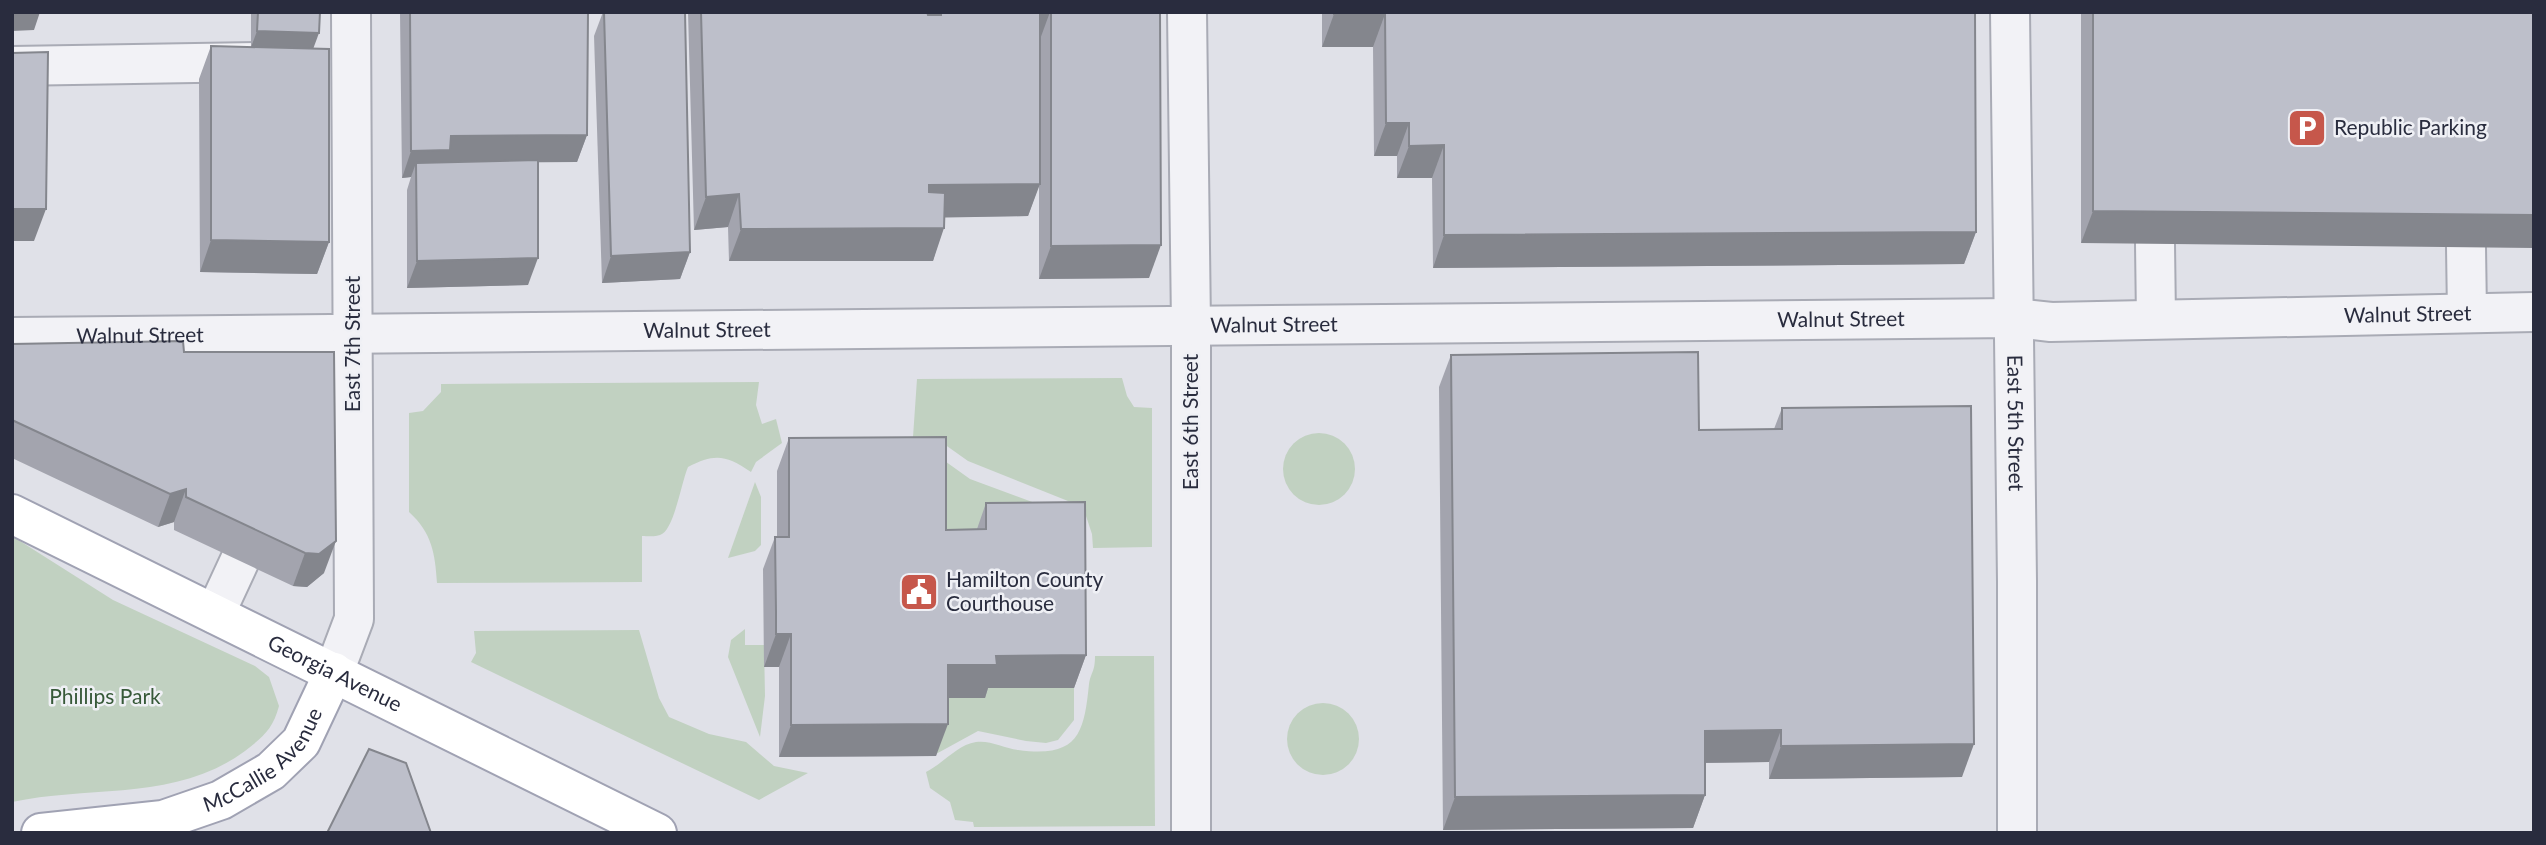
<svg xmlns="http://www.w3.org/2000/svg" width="2546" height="845" viewBox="0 0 2546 845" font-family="Lato,sans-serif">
<rect width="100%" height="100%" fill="#e0e1e8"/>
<!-- green -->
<g fill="#c1d1c1">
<path d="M1122 378 1127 396 1134 407 1152 408V547L1093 548 1092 534 1083 507 968 461 937 439 913 437 917 379Z"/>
<path d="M759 382 756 405 762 424 776 419 782 443 756 462 751 472C726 455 715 453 688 467 681 483 674 531 660 535 655 537 647 536 642 536V582L437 583C435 553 432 533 409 512V413L423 411 441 392V384Z"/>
<circle cx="1319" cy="469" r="36"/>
<path d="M942 459 970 479 1035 503 934 562Z"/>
<path d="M755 482 761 497V545L755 551 728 558Z"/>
<path d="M12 536 113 600 255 666 269 677 279 706C273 729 263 737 245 751 176 802 91 785 12 802Z"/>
<path d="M745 629V645H764L765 696 760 737 728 657 731 640Z"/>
<path d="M639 630 659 698 669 717 709 734 746 742 774 766 808 773 759 800 471 662 476 653 474 631Z"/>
<path d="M1095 656H1154L1155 826 974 827 973 822 955 820 950 802 930 788 926 772C944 763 957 745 976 742 990 740 1004 748 1018 750 1078 758 1084 734 1089 684 1091 672 1095 672 1095 656Z"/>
<path d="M984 688H1074V720L1058 740 1046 743 1026 741 978 731 936 754V698H984Z"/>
<circle cx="1323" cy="739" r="36"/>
</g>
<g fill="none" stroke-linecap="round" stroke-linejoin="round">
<!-- minor casing -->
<g stroke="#a9abb5" stroke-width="42">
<g id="minor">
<path d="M1187 12 1191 325V833"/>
<path id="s1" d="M2010 12 2017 581V833"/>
<path d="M12 66 259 62"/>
<path d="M2155 244 2156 319"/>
<path d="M2466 247 2467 313"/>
<path id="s2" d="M12 337 2014 318 2051 322 2534 312"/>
<path d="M215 614 246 547V511"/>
<path d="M334 672 354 619 351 12"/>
</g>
</g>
<!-- major casing -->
<g stroke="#a0a2b3" stroke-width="42">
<g id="major">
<path id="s3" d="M12 514 657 833"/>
<path id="s4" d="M41 833 163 820 221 800 271 771 301 742 334 672"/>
</g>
</g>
<!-- minor -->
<use href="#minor" stroke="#f2f2f6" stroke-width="38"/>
<!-- major -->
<use href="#major" stroke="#fff" stroke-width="38"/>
</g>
<!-- wall -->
<g fill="#a3a4ae">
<path d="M251 12H320L313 48 329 242 317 274 200 272 199 79 211 46 251 47Z"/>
<path d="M400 12H588L587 135 577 162H538L528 285 407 288V190L411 177 402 178Z"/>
<path d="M603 12H685L690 252 680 279 602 283 594 36Z"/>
<path d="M688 12H927L928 15H929V12H1160L1149 278 1039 279V185L1028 216 945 217 933 261H729L728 227 694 230Z"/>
<path d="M1322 12H1975L1976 232 1964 264 1433 268 1432 178H1397V156H1374L1373 47H1322Z"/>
<path d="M2081 12H2534L2081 243Z"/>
<path d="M12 344 184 352 324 573 307 587 293 586 174 530V522L158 527 12 458Z"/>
<path d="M1451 355 1699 430 1774 429 1782 408 1962 777 1769 779V762L1705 763V795L1693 828 1443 830 1439 387Z"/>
<path d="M789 438 946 530 977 529 986 503 1086 655 1074 688H988L985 698H948L936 756 779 757V667H764L763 569 775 537H777V471Z"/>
</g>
<!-- shaded-wall -->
<g fill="#84868d">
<path d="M12 12H40L34 30 12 31Z"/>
<path d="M56 12H115L114 13Z"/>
<path d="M1044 12H1050L1039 42 1040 14Z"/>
<path d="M1334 14H1385L1373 47H1322Z"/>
<path d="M257 31 319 33 312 52 250 50Z"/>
<path d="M1386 123H1409L1397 156H1374Z"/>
<path d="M587 135 577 162 416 163 411 177 402 178 411 151 451 136Z"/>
<path d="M1444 145 1432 178H1397L1409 146Z"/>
<path d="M1040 184 1028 216 917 218 929 185Z"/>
<path d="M739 194 728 227 694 230 706 197Z"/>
<path d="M12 209H46L34 241H12Z"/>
<path d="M2093 211 2534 215V248L2081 243Z"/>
<path d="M944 228 933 261H729L741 229Z"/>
<path d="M1976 232 1964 264 1433 268 1444 235Z"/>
<path d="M211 240 329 242 317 274 200 272Z"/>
<path d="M1161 245 1149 278 1039 279 1051 246Z"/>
<path d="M690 252 680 279 602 283 611 256Z"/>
<path d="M538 258 528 285 407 288 417 261Z"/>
<path d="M186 489 174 522 158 527 170 494Z"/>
<path d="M336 541 324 573 307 587 293 586 305 553Z"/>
<path d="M776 634H791L779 667H764Z"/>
<path d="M1086 655 1074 688H988L985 698H936L948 665 996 656Z"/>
<path d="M948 724 936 756 779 757 791 725Z"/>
<path d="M1781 730 1769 762 1693 763 1705 731Z"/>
<path d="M1974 744 1962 777 1769 779 1781 746Z"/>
<path d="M1705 795 1693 828 1443 830 1455 797Z"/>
</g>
<!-- building -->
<g fill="#bdbfca" stroke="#84868d" stroke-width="2">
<path d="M258 12H320L319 33 257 31Z"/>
<path d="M410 12H588L587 135 451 136 450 150 411 151Z"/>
<path d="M604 12H685L690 252 611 256Z"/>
<path d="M701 12H927L928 15H941V12H1044L1040 14V184L929 185V192L945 193 944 228 741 229 739 194 706 197Z"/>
<path d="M1051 12H1160L1161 245 1051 246Z"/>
<path d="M1334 12H1975L1976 232 1444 235V145L1409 146V123H1386L1385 14H1334Z"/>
<path d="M2093 12H2534V215L2093 211Z"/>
<path d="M211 46 329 49V242L211 240Z"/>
<path d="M48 52 46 209H12V53Z"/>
<path d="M538 160V258L417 261 416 163Z"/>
<path d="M183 341 184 352H334L336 541 319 554 305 553 186 497V489L170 494 12 420V344Z"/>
<path d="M1698 352 1699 430 1782 429V408L1971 406 1974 744 1781 746V730L1705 731V795L1455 797 1451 355Z"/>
<path d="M946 437V530L986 529V503L1085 502 1086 655 996 656 997 665H948V724L791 725V634H776V612L775 537H789V438Z"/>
<path d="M369 749 406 763 431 833H327Z"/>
</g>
<!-- icons -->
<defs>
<g id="parking-square" transform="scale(2.0125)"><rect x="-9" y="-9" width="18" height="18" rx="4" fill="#c6574b" stroke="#eff0f5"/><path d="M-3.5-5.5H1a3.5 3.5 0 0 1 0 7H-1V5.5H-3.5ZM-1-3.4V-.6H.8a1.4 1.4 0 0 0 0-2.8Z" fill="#fff"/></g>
<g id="civic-square" transform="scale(2.0125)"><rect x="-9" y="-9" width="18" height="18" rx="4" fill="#c6574b" stroke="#eff0f5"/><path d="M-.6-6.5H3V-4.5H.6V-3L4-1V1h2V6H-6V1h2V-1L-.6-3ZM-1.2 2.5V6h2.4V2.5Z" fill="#fff"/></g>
</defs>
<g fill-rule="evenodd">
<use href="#parking-square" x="2307" y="128"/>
<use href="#civic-square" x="919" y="592"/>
</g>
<g text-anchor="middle" stroke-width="5" stroke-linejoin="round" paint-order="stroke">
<!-- poi labels -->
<g font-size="21" fill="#292c3e" stroke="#eff0f5" text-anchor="start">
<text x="2334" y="135">Republic Parking</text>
<text x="946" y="587">Hamilton County<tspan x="946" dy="24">Courthouse</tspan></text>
</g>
<!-- street labels -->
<g font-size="21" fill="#292c3e" stroke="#eff0f5">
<text dy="7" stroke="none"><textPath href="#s2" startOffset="2396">Walnut Street</textPath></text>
<text dy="7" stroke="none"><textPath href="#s2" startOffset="1829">Walnut Street</textPath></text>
<text dy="7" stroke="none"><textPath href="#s2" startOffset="1262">Walnut Street</textPath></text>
<text dy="7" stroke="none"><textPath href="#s2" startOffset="695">Walnut Street</textPath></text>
<text dy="7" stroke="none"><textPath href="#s2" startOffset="128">Walnut Street</textPath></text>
<text transform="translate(353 344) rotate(-90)" y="7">East 7th Street</text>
<text transform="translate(1191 422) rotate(-90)" y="7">East 6th Street</text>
<text dy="7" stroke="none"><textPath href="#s1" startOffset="411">East 5th Street</textPath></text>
<text dy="7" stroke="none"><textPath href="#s3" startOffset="360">Georgia Avenue</textPath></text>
<text dy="7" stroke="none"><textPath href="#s4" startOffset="243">McCallie Avenue</textPath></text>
</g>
<!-- park labels -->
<g font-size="21" fill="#375939" stroke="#eff0f5">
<text x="105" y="704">Phillips Park</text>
</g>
</g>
<!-- border -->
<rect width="2546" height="845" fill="none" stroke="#292c3e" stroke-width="28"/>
</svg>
